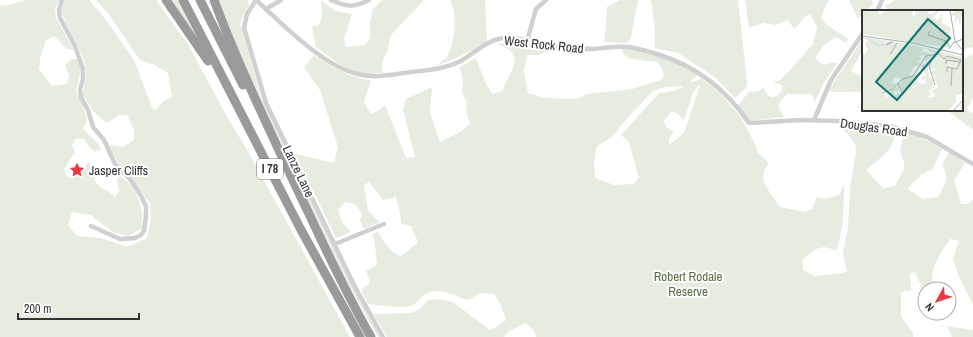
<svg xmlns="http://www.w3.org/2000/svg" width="973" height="337" viewBox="0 0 973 337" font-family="'Archivo Narrow',sans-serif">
<rect width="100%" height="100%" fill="#fff"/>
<!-- green -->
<g fill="#e6ecdf" fill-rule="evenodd">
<path d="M25 0H60L55 8 56 18 74 50 67 49 54 36 46 40 40 58 39 69 52 86 67 84 69 76 65 65 72 59H78L81 70 76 91 84 108 87 121 83 129 97 142 101 149 95 152 90 148 84 139H75L72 146 75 152 64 169 67 177C78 178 84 170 89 161L96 183 101 188 108 191 115 197 119 191 117 180 119 175C131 182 141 199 142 213 143 218 142 224 142 229L128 236 113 232 90 215 72 212 68 225 77 236 101 238 127 247 147 238 151 219 150 204 128 173 118 163 108 145 123 147 134 140V130L127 115H119L107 123 94 112 82 94C84 87 87 78 86 70 84 49 65 29 62 12 62 8 63 3 65 0H89L103 16 134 60 152 108 156 110 163 101 172 97 168 73 155 65 140 60 108 13 96 0H156L189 46 226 115 246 148 350 337H0V5L6 6Z"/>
<path d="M170 0H181L208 52Z"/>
<path d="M217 0H248L249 4 240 23 261 97 267 110 381 337H378L346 280 291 169 281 142 257 95Z"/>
<path d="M384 0H424L390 36 388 49 382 62 383 73C375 73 365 75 357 72 342 68 329 56 316 47L312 27 320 24 322 16 321 1 336 11 352 14 344 39 346 47 365 45 370 38V24L372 11 380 2Z"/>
<path d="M450 0H485L487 41C471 51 455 60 436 66 439 63 443 61 446 58 455 46 458 13 450 0Z"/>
<path d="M620 0H638L631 37 627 43 604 42 606 25 607 7Z"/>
<path d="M651 0H738L747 81 746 88 735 98 716 78 678 53 655 48V30Z"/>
<path d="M745 0H830L827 2 821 18 826 24 848 39 846 43 836 37 824 45 815 58C827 71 826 60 837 63L823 84 814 104V98L811 94H788L782 99 778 106 784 117 750 121 738 105 749 92 758 91 764 88C769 99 774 100 782 91V85L773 82 780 80 789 71 813 44 817 27 811 15 806 16 794 29 788 20 776 25 763 23 749 28Z"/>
<path d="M849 0H872L873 4 866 11H863V14L858 18Z"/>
<path d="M894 0H973V47L968 48 962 52V11H897L888 10 885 5 891 3Z"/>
<path d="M863 39V50L851 71 863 77V92C851 91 840 93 828 91L862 40Z"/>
<path d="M506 43 547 50 539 55H527L524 71 528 93 544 98 577 99 587 94 632 89 661 80 664 76 662 68 657 62 631 59 624 55 622 49C647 49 677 62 698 74L690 82 696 81 701 78 720 93 740 116 756 146 757 152 769 163C766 167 763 172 763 178 764 186 775 200 780 207L805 212 812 209 817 197 826 199 839 195 844 183C844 206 844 229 836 251 821 243 815 249 803 259V270L815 276 843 273 847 271 843 253 848 227 850 188 856 152 855 143 842 128 845 125 850 132 863 127 896 132C893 151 880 158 866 170L883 188 895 186 904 169V162L900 151 904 133C918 136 930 141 942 149L932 170 922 174 907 189 923 199 938 197C945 185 950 178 942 165L949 152 965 163 954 180 961 204H969L973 199V305L959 277 953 259 959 241 950 239C939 255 929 269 933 289H925V292L914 272 910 274 911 290 901 292V317L913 333V337H536L534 330 525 323 508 332 504 337H387L373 314 412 313 420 309 428 300 438 299 453 302 490 330 496 327 506 320 501 305 494 294 481 293 468 300C454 296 438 285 424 295 418 299 416 305 409 306 399 308 379 305 368 304L361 290 370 282 366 271 377 265C375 253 377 245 372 234L378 232C384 243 390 250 400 257L418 242 411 226 401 224 400 213 396 197 383 200 369 182 364 185 368 211 380 222 364 229 360 221 362 214 355 204 345 202 338 210 342 222 351 232 336 238 295 154 334 163 338 147 320 90 304 67 314 55C332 66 350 79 371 80L364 102 371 114 379 110 385 105 406 158 415 157 403 109 406 99 432 87 430 113 440 142 462 131 470 123 466 112 467 103 462 92 463 81 460 67 476 58 487 86 493 94 502 91 513 68 515 58 510 50 497 44ZM699 85H700L684 133 669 145V138L674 132 665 126 664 120 672 111 678 114 684 121 693 92ZM684 86 675 91 659 93 621 135 629 142 639 178 633 184 614 185 595 178 594 162 597 146 611 138 630 115 653 91 666 87Z"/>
<path d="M973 54V97L967 110 973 114V130L947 110H962V60Z"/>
<path d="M947 326 973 330V337H952Z"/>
</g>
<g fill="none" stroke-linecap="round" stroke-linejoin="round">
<!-- minor -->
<g stroke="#d0d0d0" stroke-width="4.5">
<path d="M62 0 59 10 60 18 75 46 83 69V79L80 90 81 97 88 110 93 127 104 140 115 164 130 179 141 196 146 206V216L144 231 141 235 135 238 120 239 91 226"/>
<path d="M256 0C283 24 322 66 358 74 376 79 393 74 412 72 429 70 445 69 461 61 473 54 485 42 498 39 517 35 542 45 561 47 572 48 583 49 594 49 605 48 616 46 627 47 637 48 647 51 657 54 696 66 726 89 749 123L801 120 838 121 889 126 927 137 973 164"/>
<path d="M256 0 247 14 244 28 266 103 354 285 383 337"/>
<path d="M331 0C347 7 353 8 369 0"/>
<path d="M266 9 281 0"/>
<path d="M877 11 882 0"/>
<path d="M527 41 536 9 546 0"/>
<path d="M814 120 831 80 863 33"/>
<path d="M335 244 384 224"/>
</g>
<!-- motorway -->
<g stroke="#9a9a9a" stroke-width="9">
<path d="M166 0 208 61"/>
<path d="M183 0 300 228 360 337"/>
<path d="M200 0 243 85"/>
<path d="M214 0C236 60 264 118 291 176 317 230 341 285 371 337"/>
</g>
</g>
<!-- icons -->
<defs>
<g id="sight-bare" transform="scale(1.2)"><path d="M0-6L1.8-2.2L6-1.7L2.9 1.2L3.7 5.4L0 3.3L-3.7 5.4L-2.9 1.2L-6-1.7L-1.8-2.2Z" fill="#e63946" stroke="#fff" stroke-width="2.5" paint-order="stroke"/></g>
</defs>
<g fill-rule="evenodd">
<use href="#sight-bare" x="77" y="170"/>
</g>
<g text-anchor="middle" stroke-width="4" stroke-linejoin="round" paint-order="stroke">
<!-- shield labels -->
<rect fill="#fff" stroke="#707070" stroke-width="1" x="257" y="159" width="26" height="20" rx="3"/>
<g font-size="12" font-weight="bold" fill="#333">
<text x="270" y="173">I 78</text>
</g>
<!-- street labels -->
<g font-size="13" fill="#333" stroke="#fff">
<text transform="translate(544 44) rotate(6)" y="5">West Rock Road</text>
<text transform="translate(874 127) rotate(8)" y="5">Douglas Road</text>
<text transform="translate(299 171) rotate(64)" y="5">Lanze Lane</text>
</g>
<!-- poi labels -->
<g font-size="13" fill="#333" stroke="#fff" text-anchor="start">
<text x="89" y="175">Jasper Cliffs</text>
</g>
<!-- park labels -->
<g font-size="13" fill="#56703f" stroke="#fff">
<text x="688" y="281">Robert Rodale<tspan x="688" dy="15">Reserve</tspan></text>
</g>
</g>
<!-- overview -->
<g transform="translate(862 10)">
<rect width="101" height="101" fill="#fff"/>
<path d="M0 0H15L18 5 25 0H51L50 7 54 4 52 0H56L54 3 57 0H65L68 4 78 0 72 7 75 11 81 3 80 13 90 19 88 21 87 38 1 24ZM93 0H101L98 16 96 8 93 13V6L89 5ZM0 27 47 34 101 47V84L94 85V92L86 101H0V43L3 44 6 40 3 34 6 30ZM62 38 77 46H74L67 56 69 59H74L69 62 71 66 75 64 72 68 76 77 69 81 74 86 68 88 65 85 69 86 67 81 73 76 69 77 72 75 70 72 73 71 67 67 65 49 71 48 67 43 60 41ZM62 45 65 56 60 53 59 57 64 65 59 68 61 70 64 68 63 76 62 73 58 74 55 70 53 64 47 66 52 57 59 55 55 50 59 51 60 48 56 46ZM33 67 40 69 38 75 40 80 43 81 41 82 42 84 37 85 38 82 32 86 33 81 37 82V76L25 84 29 86 24 87 19 80 31 78 28 74 31 78 34 75 30 72Z" fill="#e6ecdf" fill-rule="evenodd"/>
<path fill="none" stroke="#cfe2ee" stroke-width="2" d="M6 29 17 36 23 34"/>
<path fill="none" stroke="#adadad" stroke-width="1" d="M88 0 93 31 101 41M68 21 66 25 84 31 88 37M0 26 51 33 101 45M29 32 24 35 31 32M87 39 91 33 101 29M73 44 67 56 73 75M28 45 35 33M85 46 99 50M84 54V50L99 52M85 62V57L95 59 99 50M36 73 41 85M89 76 90 58M20 83 31 79 40 69 51 66 64 46 77 44 82 49 85 46M91 101 101 90"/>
<path fill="#0f766e" fill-opacity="0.15" stroke="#0f766e" stroke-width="2" d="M66 9 88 28 35 90 14 72Z"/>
<rect width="101" height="101" fill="none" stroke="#333" stroke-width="2"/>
</g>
<!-- north arrow -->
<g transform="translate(937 301) rotate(230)"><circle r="19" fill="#ffffff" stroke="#adadad"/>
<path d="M0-3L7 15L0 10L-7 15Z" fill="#e63946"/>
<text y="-6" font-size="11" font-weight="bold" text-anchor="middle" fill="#333333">N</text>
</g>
<!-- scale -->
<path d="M18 313v6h121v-6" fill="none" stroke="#333333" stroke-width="2"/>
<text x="24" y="313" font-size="12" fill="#333333" stroke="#ffffff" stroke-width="3" paint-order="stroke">200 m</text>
</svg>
